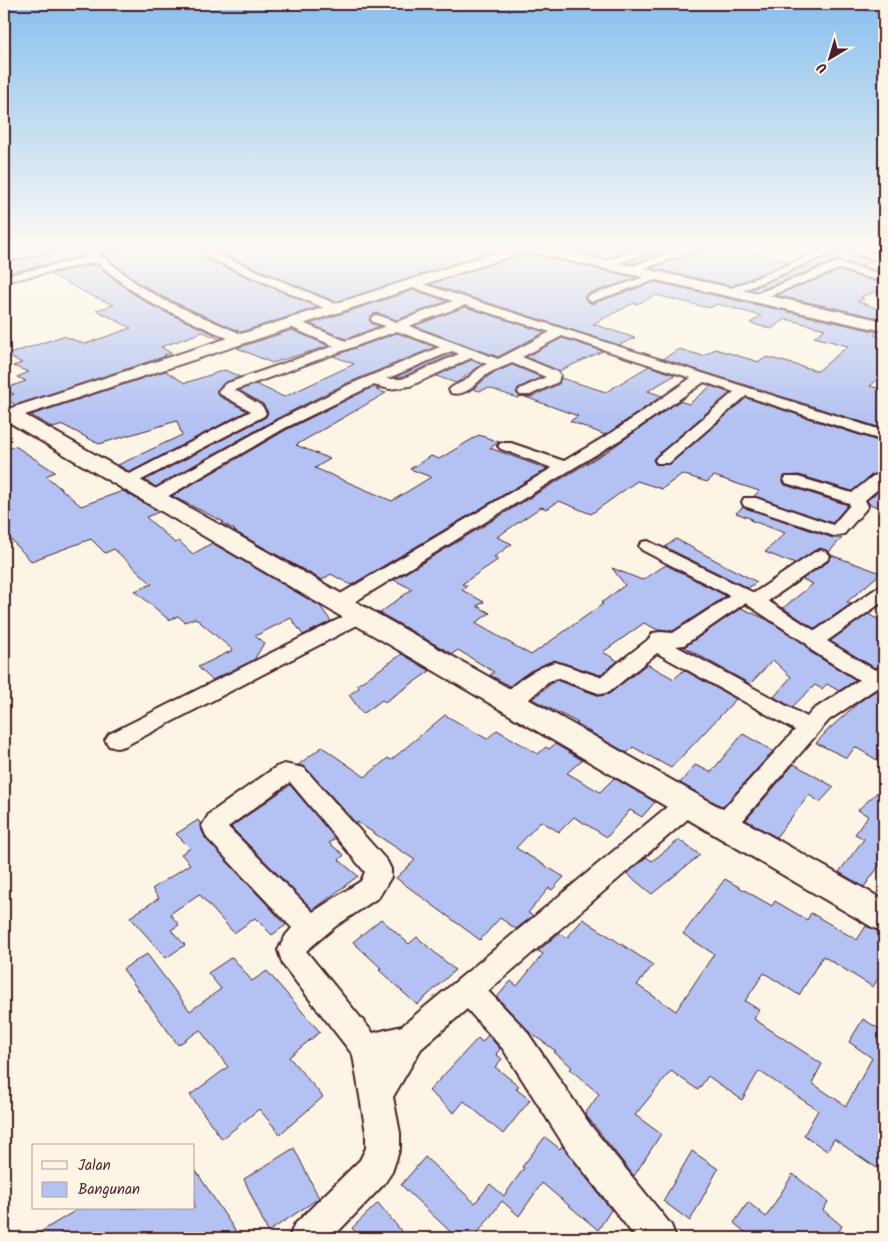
<svg xmlns="http://www.w3.org/2000/svg" width="888" height="1242" viewBox="0 0 888 1242" font-family="Kalam,sans-serif">
<rect width="100%" height="100%" fill="#fcf5e5"/>
<filter id="ink" filterUnits="userSpaceOnUse"><feTurbulence type="fractalNoise" baseFrequency=".02" numOctaves="2"/><feDisplacementMap in="SourceGraphic" scale="10" xChannelSelector="R" yChannelSelector="G"/><feConvolveMatrix kernelMatrix="1 2 1 2 8 2 1 2 1" color-interpolation-filters="sRGB"/></filter>
<g filter="url(#ink)">
<!-- building -->
<g fill="#b3c2f2" stroke="#4a1f2b">
<path d="M4 246H37L4 253Z"/>
<path d="M67 246H72L85 256 4 274V263L60 251Z"/>
<path d="M125 246H210L202 253 203 258 318 307 241 332 165 298 139 283 102 254 122 250Z"/>
<path d="M233 246H509L336 302 220 253Z"/>
<path d="M548 246H643L607 259Z"/>
<path d="M665 246H683L632 264 626 263 663 250Z"/>
<path d="M705 246H730L790 262 732 286 651 268 703 250Z"/>
<path d="M851 246H884V251L880 253 858 247 851 251 854 256 872 261 861 265 884 273 837 260 757 291 749 290Z"/>
<path d="M526 253 637 278 587 294 584 298 591 304 655 282 878 332 874 335 884 338V374L870 386 884 390V429L663 359 679 349 703 356 715 349 759 362 767 357 818 371 848 346 814 337 825 329 786 319 771 329 750 323 761 316 718 304 709 308 656 295 637 304 634 303 593 324 635 338 619 345 430 284Z"/>
<path d="M96 264 129 291 154 307 223 338 219 339 203 332 161 347 171 353 164 355 166 356 16 405 4 398 14 394 4 389 26 381 17 377 29 372 13 366 22 363 6 355 63 336 85 344 131 328 96 310 114 305 88 294 50 274Z"/>
<path d="M839 271 884 284V289L860 297 864 299 857 301 884 311V319L776 295Z"/>
<path d="M414 290 447 301 397 320 378 313 373 314 369 320 372 324 380 326 346 339 310 324Z"/>
<path d="M465 307 545 332 498 357 414 326Z"/>
<path d="M292 330 329 346 272 363 237 348Z"/>
<path d="M397 333 435 347 345 384 274 420 156 487 145 480 266 417 268 412 263 404 239 390 256 384 284 397 354 364 333 356Z"/>
<path d="M562 338 603 351 559 371 526 357Z"/>
<path d="M452 353 454 354 402 377H395Z"/>
<path d="M471 360 482 364 459 381 456 383 436 376Z"/>
<path d="M512 365 541 377 518 388 516 393 520 397 517 398 489 388 479 391 473 389 490 375Z"/>
<path d="M649 366 675 375 648 391 662 396 605 435 570 421 578 416 525 397H531L559 384 561 378 606 392Z"/>
<path d="M225 370 240 377 224 383 216 392 219 396 247 411 130 472 118 465 182 435 177 421 99 444 63 425 53 428 31 415 165 371 185 383Z"/>
<path d="M711 386 730 393 656 456 653 459 655 464H670L746 398 884 443V472L872 475 852 491 799 475 784 476 782 481 785 485 848 505 832 523 754 496 759 491 714 476 707 482 682 474 662 489 637 481 591 514 559 501 547 509 541 507 497 537 512 544 494 557 499 559 462 584 467 586 462 590 484 602 477 606 490 613 475 623 531 655 603 604 601 603 625 585 612 568 642 580 666 565 726 596 673 631 658 630 644 623 603 652 618 661 600 675 554 660 530 671 510 686 490 675 494 672 458 650 452 654 380 613 412 589 394 580 609 450 679 401 689 404Z"/>
<path d="M373 387 380 389 376 390 386 393 296 445 330 459 315 468 392 501 431 477 410 469 431 456 439 459 479 435 499 442 490 448 547 469 351 585 331 574 322 580 234 531 235 530 222 523 224 522 172 496 286 430Z"/>
<path d="M15 446 55 472 46 476 81 506 123 491 159 512 146 517 175 543 179 541 193 554 212 543 320 606 331 621 303 635 291 618 255 636 264 643 254 660 212 680 198 667 233 650 195 618 185 622 178 616 169 620 135 591 152 584 114 549 105 553 91 539 31 561 4 532V450Z"/>
<path d="M884 486V509L869 504 867 500Z"/>
<path d="M743 507 833 538H842L829 552 820 548 795 564 765 552 785 533 750 520 752 519 736 513Z"/>
<path d="M676 539 728 567 757 582 748 588 665 547Z"/>
<path d="M831 555 881 573 847 602 851 604 815 629 783 608 813 584 802 579 828 562Z"/>
<path d="M741 608 768 620 806 645 810 652 856 680 839 691 827 684 822 689 815 685 792 707 774 697 791 677 773 660 750 684 684 647Z"/>
<path d="M868 614 884 622V665L875 668 830 641Z"/>
<path d="M402 654 430 671 385 702 382 700 363 714 349 695 360 687 357 685Z"/>
<path d="M647 664 674 679 684 670 736 699 671 768 633 747 627 753 576 724 578 723 532 699 556 680 600 696 609 694Z"/>
<path d="M884 685V764L855 747 847 758 816 743 828 730 859 702Z"/>
<path d="M445 715 487 739 497 730 538 754 546 747 549 749 555 744 582 760 567 773 600 792 614 778 655 802 642 817 630 810 607 837 574 817 559 832 541 821 516 848 564 877 552 890 549 888 528 913 533 916 516 929 500 918 480 940 396 878 415 860 357 822 356 823 305 767 298 765 322 747 365 777 388 758 391 760Z"/>
<path d="M743 734 773 751 723 807 680 783 695 765 711 772Z"/>
<path d="M794 764 834 787 820 802 809 795 776 837 746 820Z"/>
<path d="M290 785 335 838 329 843 344 855 339 860 358 876 313 910 231 827Z"/>
<path d="M884 786V859L864 887 839 872 864 839 855 834 868 816 858 810Z"/>
<path d="M198 820 201 824 200 827 206 839 286 925 272 935 255 918 234 933 199 894 170 914 179 925 171 930 185 945 166 958 130 917 159 898 152 889 190 864 181 854 190 848 176 834Z"/>
<path d="M679 840 700 855 652 894 627 874 646 857 652 861Z"/>
<path d="M725 879 772 906 775 901 807 920 811 913 857 940 866 926 884 934V968L873 987 823 956 799 995 764 973 745 1001 759 1010 754 1019 822 1064 812 1083 846 1106 872 1058 849 1042 863 1019 884 1032V1173L834 1139 827 1151 804 1135 818 1110 759 1071 742 1100 708 1076 698 1090 671 1071 635 1115 661 1134 634 1176 585 1114 599 1094 570 1069 572 1067 554 1052 556 1051 529 1032 497 997 511 981 517 986 543 954 538 951 559 933 567 938 583 919 653 965 637 985 676 1011 714 954 683 934Z"/>
<path d="M381 919 409 944 417 937 455 970 417 1005 379 970 381 968 353 942Z"/>
<path d="M147 954 190 1011 221 989 208 973 232 957 252 981 267 971 320 1032 289 1057 323 1097 280 1134 259 1109 222 1139 190 1095 228 1067 200 1030 178 1045 123 969Z"/>
<path d="M488 1035 500 1049 496 1054 502 1059 495 1067 519 1086 516 1089 530 1100 503 1134 464 1101 454 1113 429 1091 478 1038 482 1042Z"/>
<path d="M545 1137 560 1149 562 1146 611 1210 598 1230 542 1183 519 1216 502 1201 474 1238H457L401 1185 425 1157 475 1203 490 1184 504 1196 524 1168 522 1167Z"/>
<path d="M294 1148 319 1198 268 1232 244 1179Z"/>
<path d="M692 1151 718 1169 690 1221 663 1201Z"/>
<path d="M194 1168 240 1238H30L80 1208H194Z"/>
<path d="M793 1174 828 1202 823 1210 842 1226 835 1238H752L734 1223 748 1202 766 1217Z"/>
<path d="M378 1203 407 1238H360L352 1228Z"/>
</g>
<g fill="none" stroke-linecap="round" stroke-linejoin="round">
<!-- minor casing -->
<g stroke="#4a1f2b" stroke-width="4">
<g id="minor">
<path d="M46 246H65L60 249 4 261V255Z"/>
<path d="M74 246H86L91 249 104 246H123L122 248 98 253 138 285 164 300 246 336 247 339 241 343 236 342 155 305 130 289 96 262 4 282V276L89 257Z"/>
<path d="M216 246H231L215 253 341 306 343 309 341 312H333L204 256 203 254 207 249Z"/>
<path d="M648 246H663L662 248 611 266H603L602 264 603 262Z"/>
<path d="M688 246H703L702 248 638 271H630L628 269 630 267Z"/>
<path d="M834 246H848L737 293H729L727 291 729 289Z"/>
<path d="M858 249 884 256V262L854 254 853 252Z"/>
<path d="M838 262 884 275V282L839 269 761 299H753L751 297 753 295Z"/>
<path d="M660 272 664 273 666 275 664 277 596 300 592 302 586 298 588 296Z"/>
<path d="M413 281 884 431V441L746 396 669 463H657L655 460 657 457 734 392 704 382 623 438 346 607 339 609 332 607 329 603 332 599 552 468 501 449 498 446 501 443H511L564 461 613 432 691 378 562 336 522 357 558 372 560 375 558 382 530 395H520L518 392 520 389 546 377 512 363C504 367 493 370 486 375 475 383 467 397 451 393L449 390C454 384 461 384 467 379 474 373 478 368 487 364L471 358 410 386 390 389 373 385 285 428 158 502H146L144 498 146 494 275 422 346 386 440 347 397 331 235 390 262 406 266 413 264 416 132 485H120L118 482 120 479 251 411 220 394 218 391 225 384 334 346 288 326 286 323 288 320H296L346 341 386 326 373 322 371 319 373 316 377 315 397 322 453 301 409 286 407 284ZM465 305 550 332 498 359 409 326ZM452 351 459 354 402 379H386Z"/>
<path d="M884 474V484L865 500 868 506 865 510 844 534 834 536 744 506 742 502 744 498H756L833 525 850 505 849 503 786 483 784 480 786 477H798L852 493 873 476Z"/>
<path d="M648 541 754 593 815 552 821 550 827 552 830 556 827 560 768 601 815 631 877 588 884 586V601L827 641 875 670 884 667V683L829 720 733 832 724 835 715 832 711 825 715 818 795 730 657 653 609 692 601 694 556 678C540 686 530 701 517 708 511 711 507 710 501 708L498 703C509 685 535 668 555 662L600 677 649 639 653 633 660 632 673 633 730 596 642 550 639 546 642 542ZM745 603 807 644 811 650 859 680 813 710 807 717 676 646 684 645Z"/>
<path d="M362 609 369 611 372 615 369 619 125 746 117 748 109 746 105 740 109 734 355 611Z"/>
<path d="M284 764 304 768 387 861 391 869V877L379 897 336 926 306 951 373 1033 402 1026 679 797 688 795 697 797 700 804 697 811 488 991 525 1029 591 1126 671 1225 676 1238H636L567 1150 503 1049 467 1009 421 1049 393 1097 400 1133V1148L392 1172 384 1184 332 1238H289L294 1225 360 1160 366 1148V1133L353 1055 283 965 278 950 286 935 292 928 207 838 202 826 209 814 276 767ZM290 782 365 872 361 881 313 912 228 827Z"/>
</g>
</g>
<!-- tertiary casing -->
<g stroke="#4a1f2b" stroke-width="4">
<path id="tertiary" d="M515 246H540L884 321V331L526 251 25 415 884 900V932L872 927 7 421H4V406L11 408Z"/>
</g>
<!-- minor -->
<use href="#minor" fill="#fcf5e5" fill-rule="evenodd"/>
<!-- tertiary -->
<use href="#tertiary" fill="#fcf5e5" fill-rule="evenodd"/>
</g>
</g>
<!-- sky -->
<linearGradient id="sky" x2="0" y2="1"><stop stop-color="#88c0ee"/><stop offset="0.59" stop-color="#fefaf3"/><stop offset="1" stop-color="#fefaf3" stop-opacity="0"/></linearGradient>
<rect width="888" height="420" fill="url(#sky)"/>
<!-- margin -->
<rect width="888" height="1242" fill="none" stroke="#fcf5e5" stroke-width="20"/>
<rect x="10" y="10" width="868" height="1222" fill="none" stroke="#4a1f2b" stroke-width="2" filter="url(#ink)"/>
<!-- legend -->
<rect x="32" y="1144" width="162" height="65" fill="#fcf5e5" stroke="#b59f9b"/>
<rect x="42" y="1161" width="25" height="8" fill="#fcf5e5" stroke="#b59f9b"/>
<text x="78" y="1170" font-size="15" fill="#4a1f2b">Jalan</text>
<rect x="42" y="1182" width="25" height="15" fill="#b3c2f2" stroke="#b59f9b"/>
<text x="78" y="1194" font-size="15" fill="#4a1f2b">Bangunan</text>
<!-- north arrow -->
<g transform="translate(830 58) rotate(218)" stroke="#fcf5e5" stroke-width="4" paint-order="stroke">
<path d="M0-4L9 19L0 12L-9 19Z" fill="#4a1f2b"/>
<text y="-8" font-size="14" font-weight="bold" text-anchor="middle" fill="#4a1f2b">U</text>
</g>
</svg>
